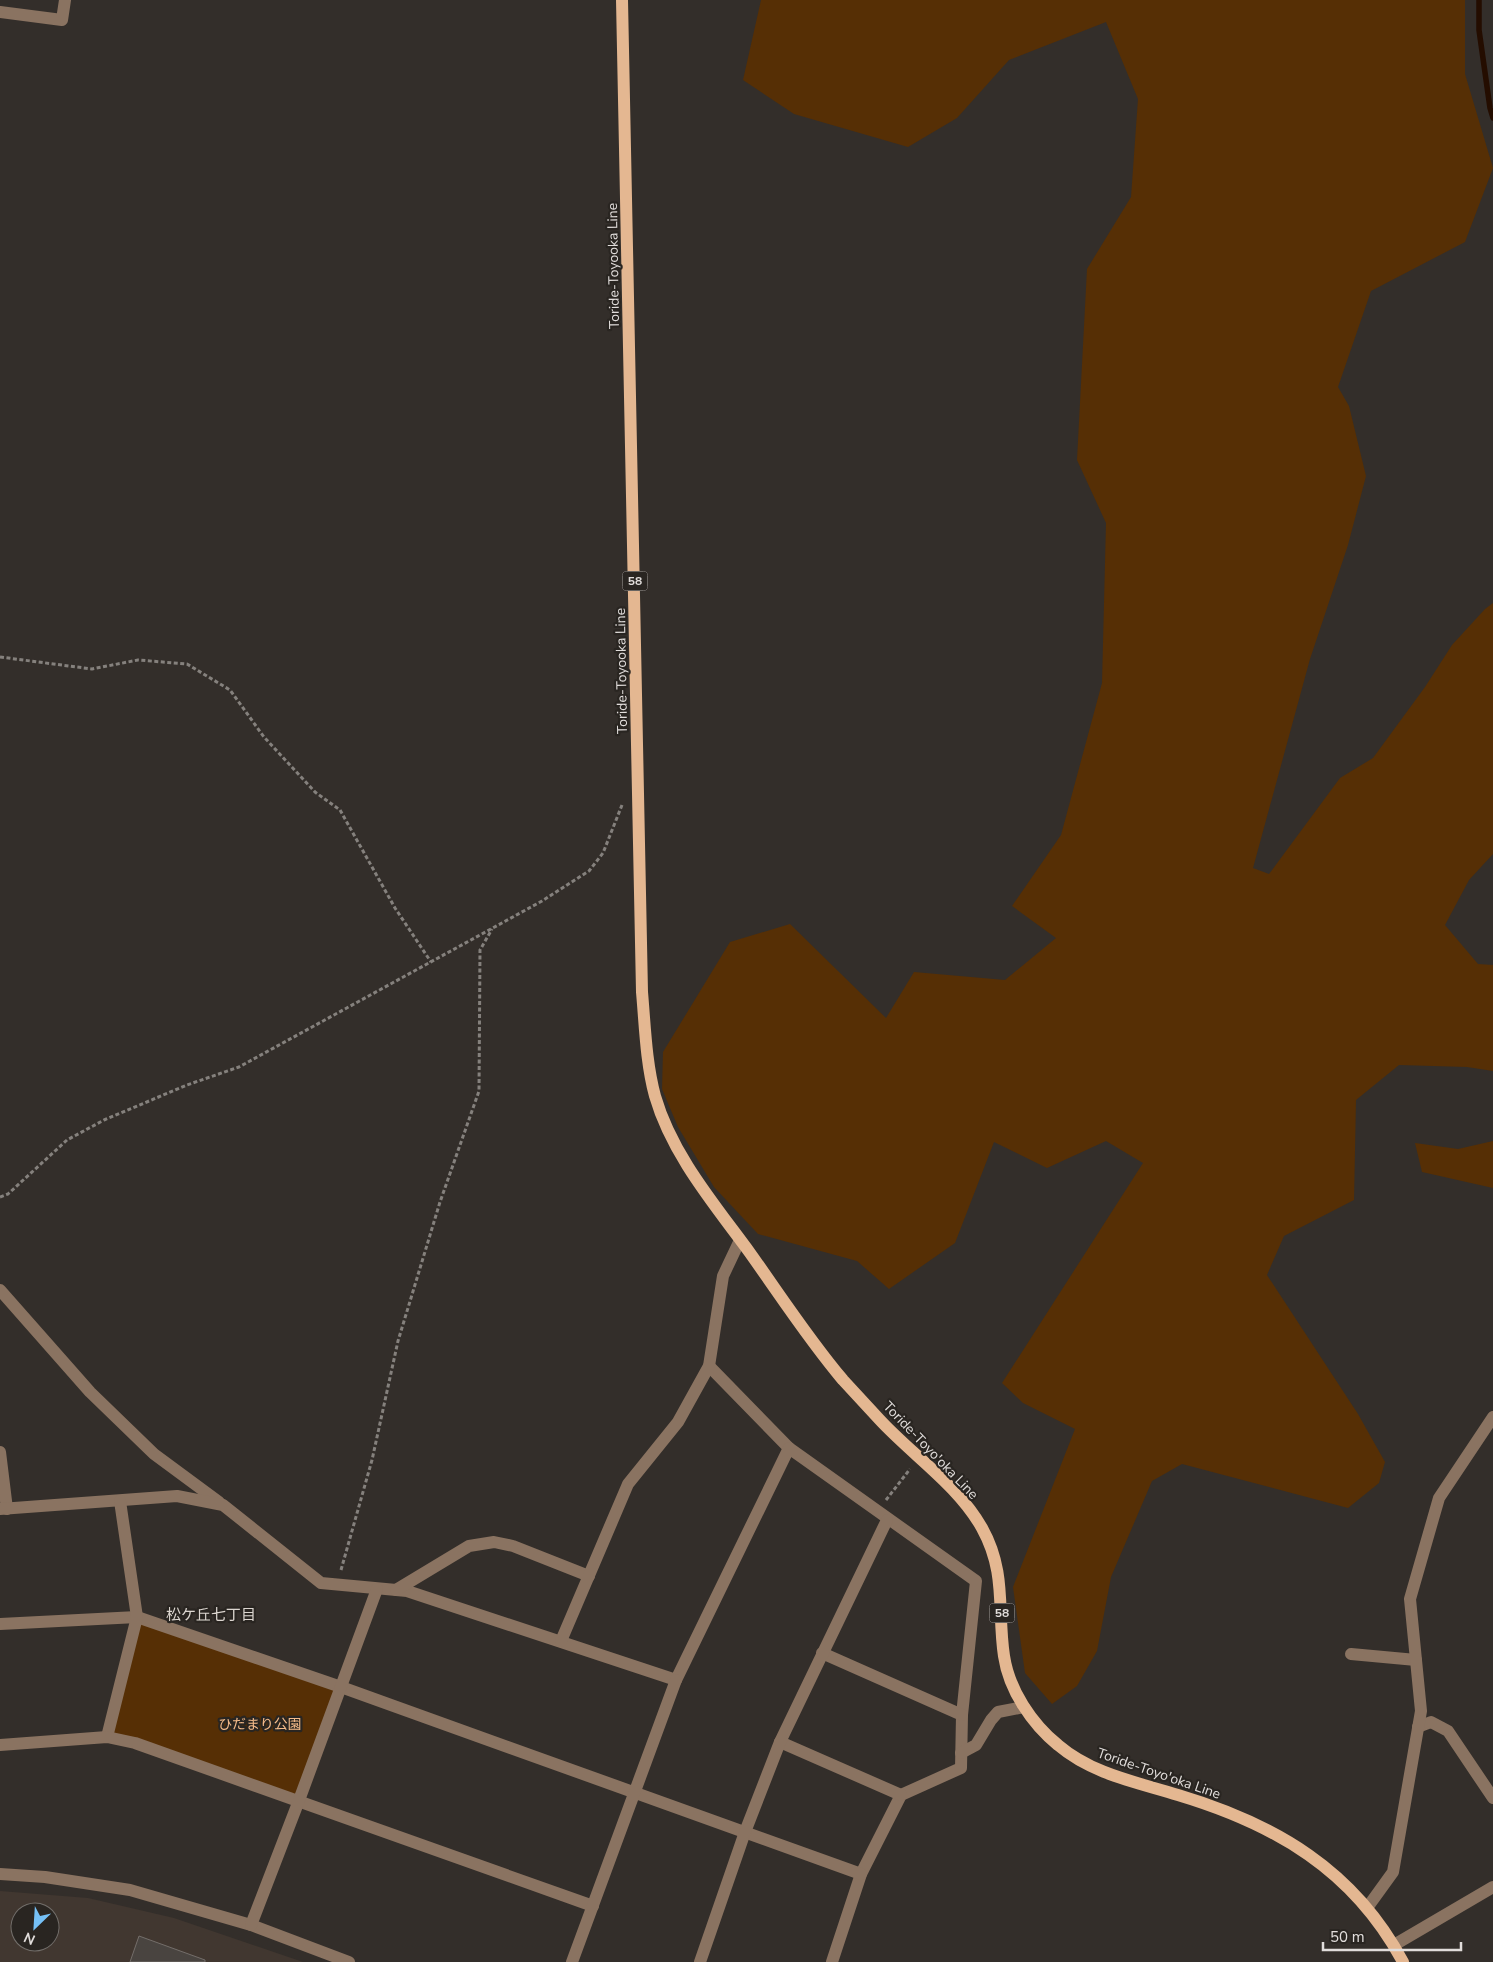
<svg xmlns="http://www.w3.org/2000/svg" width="1493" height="1962" viewBox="0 0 1493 1962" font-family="'Nunito Sans','Noto Sans JP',sans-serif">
<rect width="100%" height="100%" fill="#332e2a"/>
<!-- built -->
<path fill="#413730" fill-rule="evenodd" d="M0 1891 88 1898 174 1918 303 1962H0ZM20 1912H50V1942H20Z"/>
<!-- green -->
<g fill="#562f05">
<path d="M761 0H1465V74L1493 168 1465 242 1371 291 1338 387 1349 406 1366 476 1348 545 1310 659 1253 868 1269 874 1340 778 1373 758 1425 687 1452 645 1485 609 1493 603V854L1469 880 1445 925 1478 964 1493 965V1071L1467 1067 1399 1065 1356 1100 1354 1200 1284 1236 1267 1275 1358 1414 1385 1462 1379 1483 1348 1508 1182 1464 1152 1481 1111 1577 1097 1651 1077 1686 1052 1704 1025 1673 1013 1587 1075 1429 1023 1403 1002 1383 1143 1163 1106 1141 1047 1168 994 1142 955 1243 889 1289 857 1261 758 1234 714 1187 678 1127 662 1089 663 1052 730 942 790 924 886 1018 914 972 1005 980 1056 938 1012 906 1061 835 1102 683 1106 523 1077 460 1087 269 1131 197 1138 99 1106 22 1009 60 957 118 908 147 794 114 743 80Z"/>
<path d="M1493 1141V1188L1422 1172 1415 1143 1458 1149Z"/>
<path d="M137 1617 341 1687 298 1803 107 1737Z"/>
</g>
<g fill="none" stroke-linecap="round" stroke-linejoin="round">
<!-- stream -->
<path stroke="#240d00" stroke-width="5.5" d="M1479 0V30L1490 108 1493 118"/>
</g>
<!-- building -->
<path fill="#494440" stroke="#746e6a" d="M139 1936 205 1960V1962H130Z"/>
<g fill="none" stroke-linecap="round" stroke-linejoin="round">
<!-- path -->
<g stroke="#85817d" stroke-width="3" stroke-dasharray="4 2.5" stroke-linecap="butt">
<path d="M0 657 92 669 138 660 187 664 230 690 264 737 315 792 340 810 395 908 431 962"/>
<path d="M0 1197 8 1194 67 1140 104 1120 187 1085 239 1067 542 901 589 871 603 853 622 805"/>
<path d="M886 1500 910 1469"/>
<path d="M341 1570 372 1460 398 1341 440 1202 479 1091 480 950 492 929"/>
</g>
<!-- minor -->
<g stroke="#8a7361" stroke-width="12">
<path d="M0 12 62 20 65 0"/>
<path d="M0 1290 90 1392 154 1454 219 1502"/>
<path d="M709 1366 789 1448"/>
<path d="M0 1452 7 1509"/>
<path d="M0 1509 177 1496 223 1505 321 1583 407 1591 676 1680 789 1448 976 1581 962 1715 961 1768 901 1795 861 1874 832 1962"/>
<path d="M396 1590 469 1546 494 1542 513 1546 589 1576"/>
<path d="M0 1624 137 1617 341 1687 861 1874"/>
<path d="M561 1641 628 1484 678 1422 709 1366 723 1276 740 1240"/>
<path d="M822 1653 962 1715"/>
<path d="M1351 1654 1416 1660"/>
<path d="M1418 1727 1431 1722 1448 1731 1493 1798"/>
<path d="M107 1737 137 1617 120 1501"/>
<path d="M780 1742 901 1795"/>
<path d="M0 1745 107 1737 135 1743 593 1906"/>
<path d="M961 1753 976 1745 991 1720 998 1712 1024 1707"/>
<path d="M0 1874 45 1877 130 1890 251 1925 349 1962"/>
<path d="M1367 1908 1393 1872 1421 1711 1410 1599 1439 1498 1493 1417"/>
<path d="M251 1925 298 1803 377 1589"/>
<path d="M1394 1945 1493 1887"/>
<path d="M572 1962 676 1680"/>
<path d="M700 1962 745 1832 780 1742 887 1520"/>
</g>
<!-- major -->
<path stroke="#e4b791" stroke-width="12" d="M622 0 642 992C645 1026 646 1063 655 1096 672 1155 715 1205 750 1253 780 1295 809 1340 843 1380 855 1393 867 1406 879 1419 912 1455 958 1485 982 1528 1007 1573 997 1610 1004 1656 1009 1690 1032 1724 1058 1745 1092 1774 1136 1782 1178 1795 1275 1824 1354 1870 1403 1962"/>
</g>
<g text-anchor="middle" stroke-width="4.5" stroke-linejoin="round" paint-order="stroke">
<!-- shield labels -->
<g fill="#292521" stroke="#aaa6a3" stroke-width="1">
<rect x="622.5" y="571.5" width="25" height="19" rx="4"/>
<rect x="989.5" y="1603.5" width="25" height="19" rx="4"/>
</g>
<g font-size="12" font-weight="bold" fill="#e1dddb">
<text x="635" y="585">58</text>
<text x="1002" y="1617">58</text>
</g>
<!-- street labels -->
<g font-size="14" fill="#e1dddb" stroke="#292521">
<text transform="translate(613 266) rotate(-91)" y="5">Toride-Toyooka Line</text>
<text transform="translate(621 671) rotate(-91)" y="5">Toride-Toyooka Line</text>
<text transform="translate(931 1450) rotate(46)" y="5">Toride-Toyo'oka Line</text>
<text transform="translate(1159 1773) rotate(19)" y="5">Toride-Toyo'oka Line</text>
</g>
<!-- park labels -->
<g font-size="14" fill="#f5bb8a" stroke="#292521">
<text x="260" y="1729">ひだまり公園</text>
</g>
<!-- neighbourhood labels -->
<g font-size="15" fill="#dcd6d0" stroke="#292521">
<text x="211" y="1620">松ケ丘七丁目</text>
</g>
</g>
<!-- north arrow -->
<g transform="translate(35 1927) rotate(205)"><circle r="24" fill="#292521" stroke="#736f6b"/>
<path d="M0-4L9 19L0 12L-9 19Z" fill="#75c0f6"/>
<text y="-8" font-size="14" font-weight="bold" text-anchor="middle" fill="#e1dddb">N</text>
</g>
<!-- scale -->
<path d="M1323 1942v8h138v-8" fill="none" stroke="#e1dddb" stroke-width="2.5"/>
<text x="1330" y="1942" font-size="15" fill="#e1dddb" stroke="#292521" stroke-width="4" paint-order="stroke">50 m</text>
</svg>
